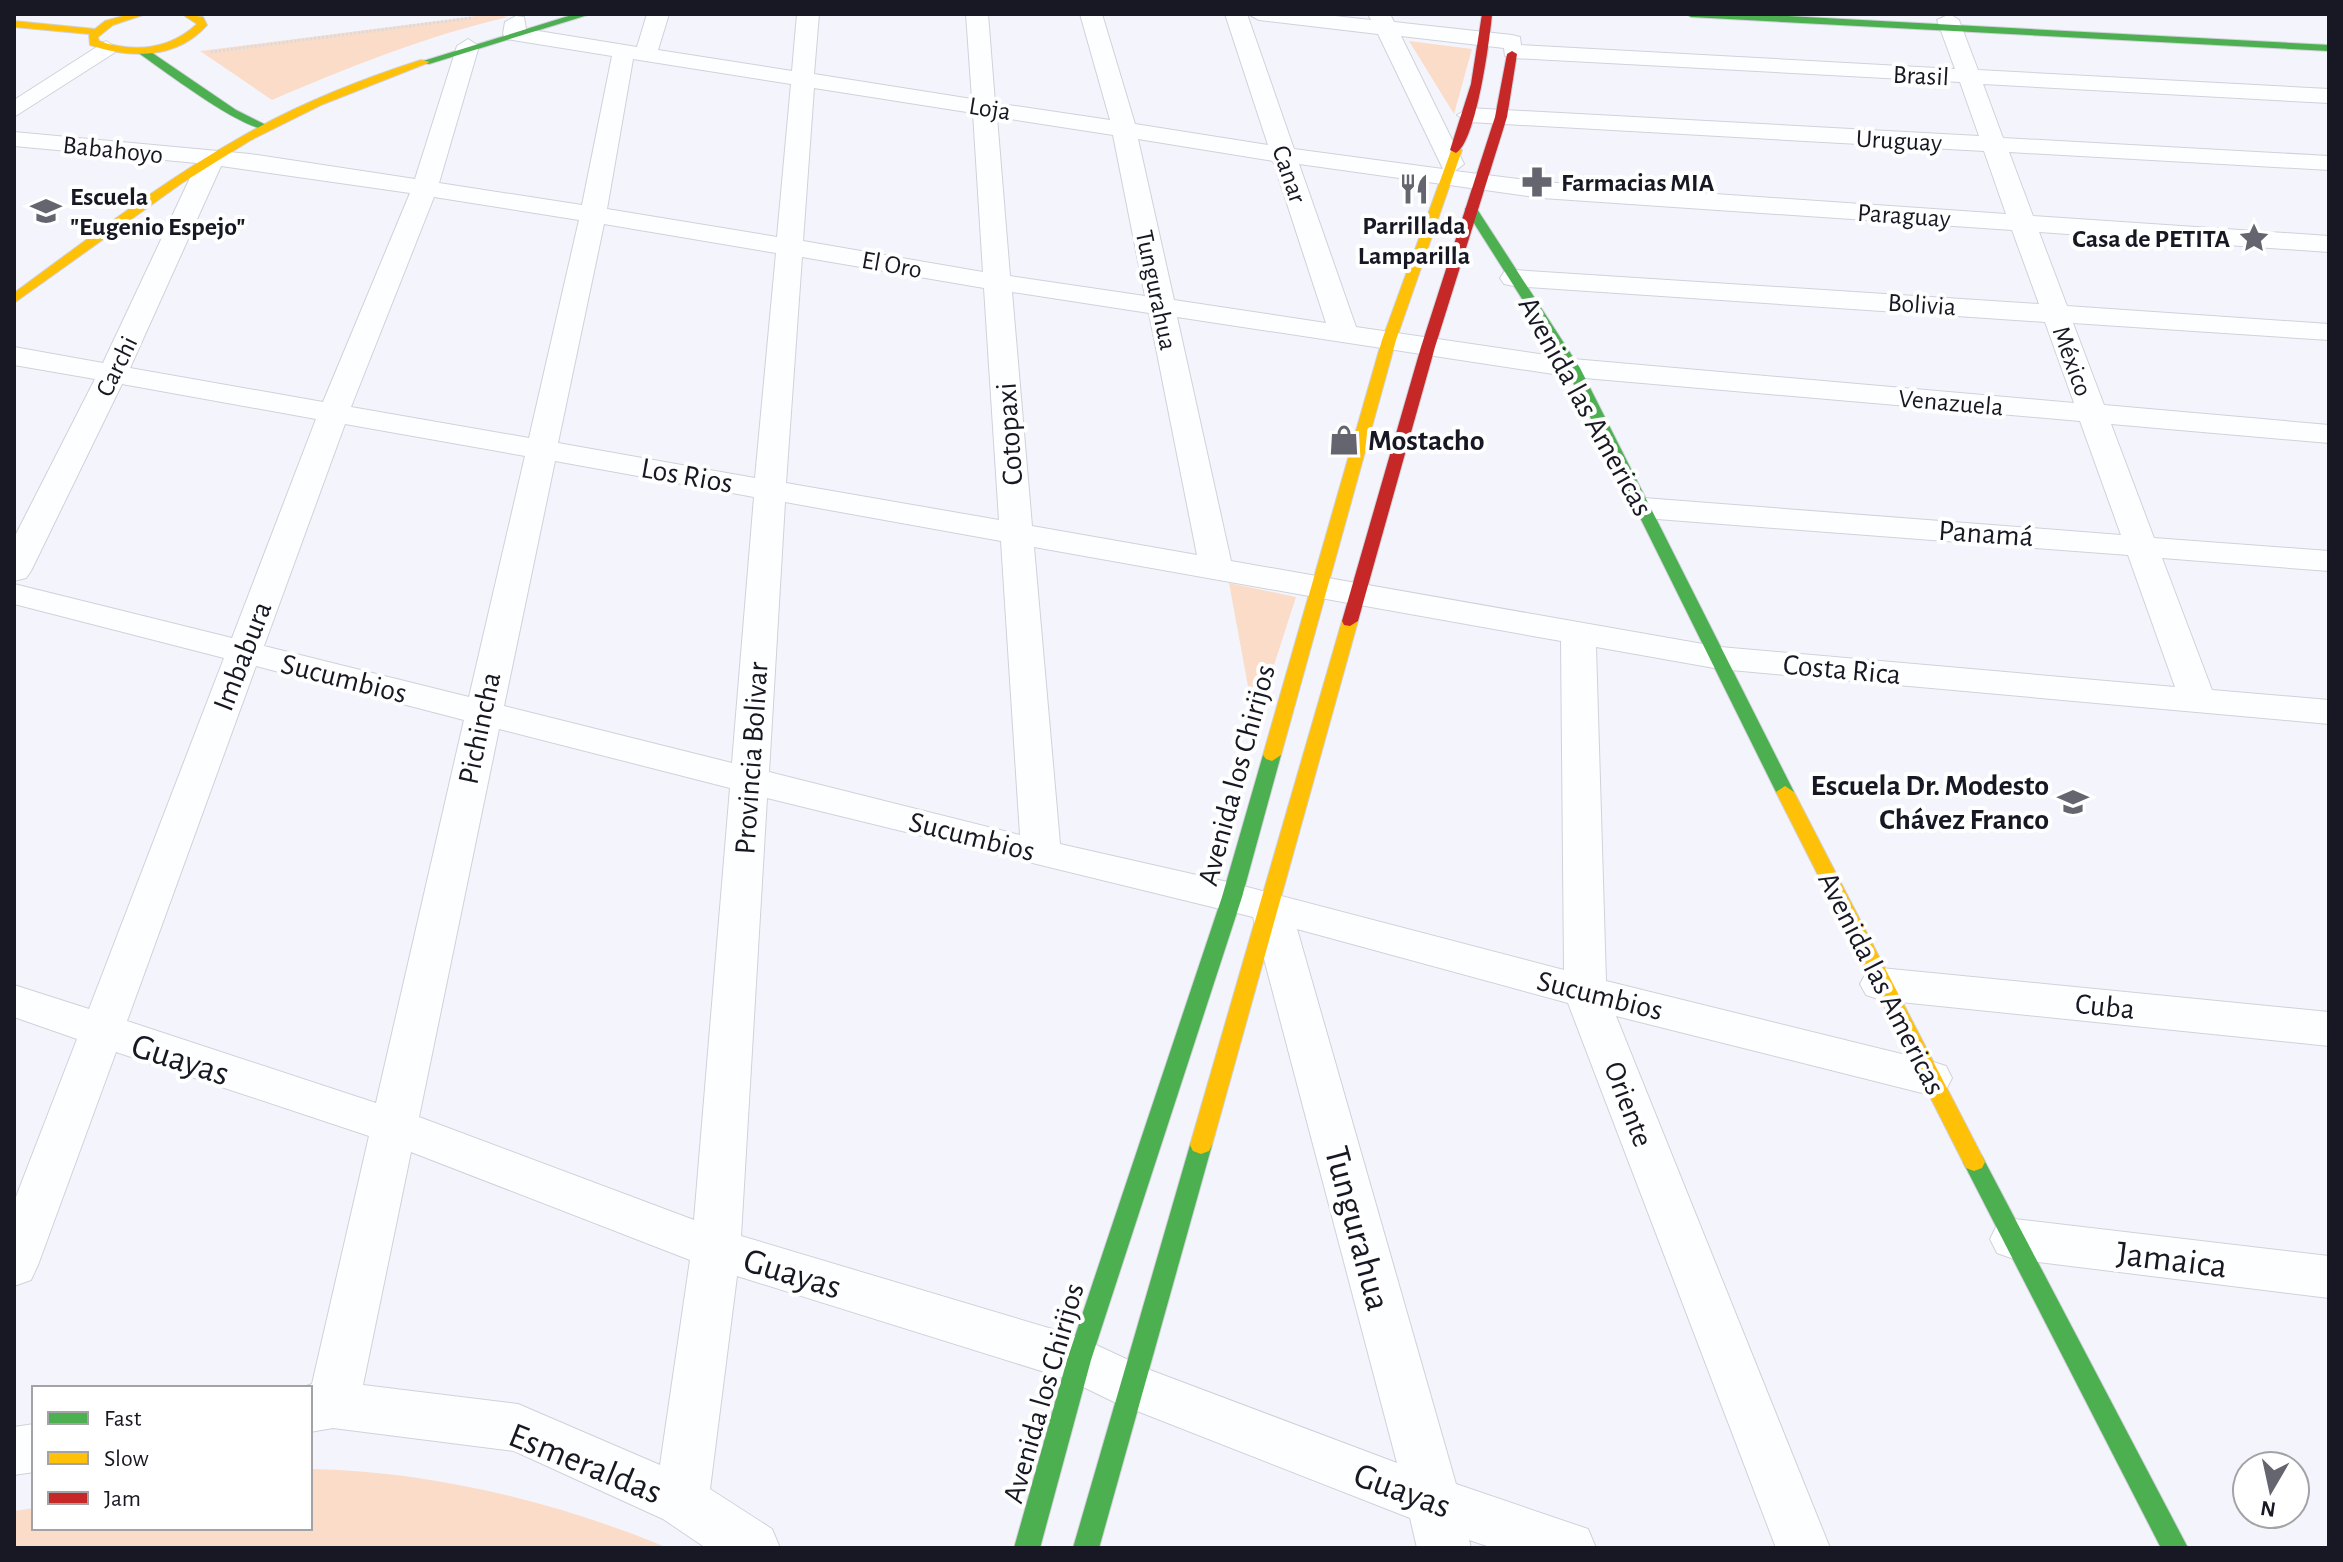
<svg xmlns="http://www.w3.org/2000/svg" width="2343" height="1562" viewBox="0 0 2343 1562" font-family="'Alegreya Sans',sans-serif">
<rect width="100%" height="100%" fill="#f4f5fc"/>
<!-- green -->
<g fill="#fadcc8">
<path d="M492 14 508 17C426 36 349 67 272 100L200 51Z"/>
<path d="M1409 41 1472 49 1454 114Z"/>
<path d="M1229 583 1296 597 1266 690 1248 686Z"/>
<path d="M310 1469C430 1471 558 1502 668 1548H14V1511L34 1508V1528H310Z"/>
</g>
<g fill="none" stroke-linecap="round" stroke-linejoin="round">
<!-- street casing -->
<g stroke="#d0d1da" stroke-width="2">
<g id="street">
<path d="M647 14H669L658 50 792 71 797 14H819L814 74 972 99 966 14H988L995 103 1110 120 1080 14H1102L1135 124 1268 145 1225 14H1247L1294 149 1443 169 1378 34 1259 20 1248 14H1317L1371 20 1368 14H1390L1394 22 1512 35 1520 37 1521 45 1955 69 1937 20 1950 14 1959 20 1978 70 2329 89V103L1983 84 2003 138 2329 156V170L2009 152 2033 216 2329 236V252L2039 232 2067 306 2329 324V340L2073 323 2104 405 2329 425V443L2111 424 2154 538 2329 551V571L2162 558 2212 690 2329 700V724L1720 669 1596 647 1606 981 1930 1061 1946 1066 1952 1078 1946 1090 1930 1095 1616 1016 1830 1548H1776L1568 1003 1297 929 1456 1484 1588 1529 1596 1548H1493L1469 1540 1471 1548H1417L1410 1518 1114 1402 1067 1379 737 1276 710 1489 772 1529 780 1548H706L663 1519 514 1451 333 1428 310 1432V1388H301L312 1384 369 1136 116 1052 38 1265 31 1280 14 1286V1202L77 1039 14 1017V985L89 1009 224 658 14 604V584L232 638 316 419 122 384 31 571 26 578 14 581V538L95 379 14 365V347L103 363 197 163 14 146V132L250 154 415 179 457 46 468 39 479 46 439 183 582 205 612 56 506 39 503 34 505 22 516 16 524 17 526 29 637 47ZM1401 36 1504 48 1505 56 1513 58 1960 82 1979 136 1469 108 1457 115 1469 122 1984 151 2006 214 1542 182 1455 171 1464 164ZM633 59 791 84 777 237 607 209ZM814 88 973 113 983 272 803 241ZM997 117 1113 135 1145 296 1010 276ZM1138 139 1273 161 1326 323 1174 300ZM1299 164 1542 198 2012 230 2039 304 1514 270 1504 272 1500 278 1504 284 1514 286 2045 322 2074 403 1573 359 1356 327ZM221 166 410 193 323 402 130 368ZM434 197 579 220 529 438 351 407ZM604 224 776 253 755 478 558 443ZM802 257 984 288 999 520 786 483ZM1012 292 1149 313 1197 555 1032 526ZM1177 317 1573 377 2080 421 2121 535 1644 498 1633 501 1628 508 1633 515 1644 518 2128 555 2175 687 1720 647 1231 561ZM345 424 525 456 469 697 264 646ZM555 461 754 497 732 763 504 706ZM785 502 1001 541 1020 835 769 772ZM1034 547 1561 641 1564 970 1232 883 1060 844ZM256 666 464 720 376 1103 127 1021ZM499 729 730 788 694 1220 419 1117ZM767 798 1253 917 1397 1463 1150 1370 1079 1337 741 1236ZM411 1152 690 1260 660 1465 518 1404 363 1385Z"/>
<path d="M106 41 117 48 114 53 14 117V100Z"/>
<path d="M1881 968 2329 1012V1046L1881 1000 1866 995 1860 984 1866 973Z"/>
<path d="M2014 1219 2329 1256V1298L2014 1259 1997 1253 1990 1239 1997 1225Z"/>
<path d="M34 1424V1472L14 1475V1427Z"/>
</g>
</g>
<!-- fast casing -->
<g stroke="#d0d1da" stroke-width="2">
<g id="fast">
<path d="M575 14H591L429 64 420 62Z"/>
<path d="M1686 14H1748L2329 45V51L1691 17Z"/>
<path d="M137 48H145L236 110 272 128C254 140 158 66 137 52Z"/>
<path d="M1467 206H1475L1580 368 1794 792 1791 796H1779L1776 792 1566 368 1465 209Z"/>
<path d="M1272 749 1281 755 1242 897 1091 1360 1040 1548H1014L1067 1360 1222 897 1263 755Z"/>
<path d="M1201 1136 1209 1139 1212 1145 1099 1548H1073L1190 1145 1193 1139Z"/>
<path d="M1974 1153 1982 1156 2188 1548H2161L1963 1162 1966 1156Z"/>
</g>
</g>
<!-- slow casing -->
<g stroke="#d0d1da" stroke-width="2">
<g id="slow">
<path d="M130 14H146L113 25 98 37 99 41C134 53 169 50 197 24L182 14 203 17 207 25C177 59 131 59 90 45L89 34 14 27V21L95 29 105 21Z"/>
<path d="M421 60 430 62 321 105 251 140 182 183 14 303V293C88 239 161 182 241 137 298 104 359 80 421 60Z"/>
<path d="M1452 148 1462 150 1396 340 1281 755 1272 761 1266 759 1263 755 1382 340Z"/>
<path d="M1350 616 1358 621 1212 1145 1209 1151 1201 1154 1193 1151 1190 1145 1342 621Z"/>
<path d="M1785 786 1794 792 1982 1156 1985 1162 1982 1168 1974 1171 1966 1168 1776 792Z"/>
</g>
</g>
<!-- jam casing -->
<g stroke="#d0d1da" stroke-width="2">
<g id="jam">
<path d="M1482 14H1492C1490 39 1476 143 1456 153L1450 150 1471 84Z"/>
<path d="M1512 51 1517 54 1507 117 1435 347 1358 621 1350 626 1344 625 1342 621 1421 347 1495 117 1507 54Z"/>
</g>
</g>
<!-- path -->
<path stroke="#dadadc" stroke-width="3" stroke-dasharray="2 2" stroke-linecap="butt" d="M211 52 471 18"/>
<!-- street -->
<use href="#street" fill="#fdfeff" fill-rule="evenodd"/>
<!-- fast -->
<use href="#fast" fill="#4caf50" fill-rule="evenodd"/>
<!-- slow -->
<use href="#slow" fill="#ffc107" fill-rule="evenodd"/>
<!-- jam -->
<use href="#jam" fill="#c62828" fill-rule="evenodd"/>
</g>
<!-- icons -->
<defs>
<g id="pharmacy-bare" transform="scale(2.4)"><path d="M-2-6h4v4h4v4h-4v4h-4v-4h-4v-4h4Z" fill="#656570" stroke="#fff" stroke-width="2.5" paint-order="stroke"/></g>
<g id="restaurant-bare" transform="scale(2.4)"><path d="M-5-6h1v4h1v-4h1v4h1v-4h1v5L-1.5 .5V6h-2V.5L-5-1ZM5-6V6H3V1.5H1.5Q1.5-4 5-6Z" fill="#656570" stroke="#fff" stroke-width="2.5" paint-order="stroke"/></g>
<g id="school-bare" transform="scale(2.4)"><path d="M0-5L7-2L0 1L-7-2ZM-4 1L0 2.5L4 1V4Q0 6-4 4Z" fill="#656570" stroke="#fff" stroke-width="2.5" paint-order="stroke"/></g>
<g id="sight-bare" transform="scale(2.4)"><path d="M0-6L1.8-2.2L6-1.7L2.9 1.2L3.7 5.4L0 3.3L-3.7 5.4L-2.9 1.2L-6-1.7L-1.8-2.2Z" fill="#656570" stroke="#fff" stroke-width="2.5" paint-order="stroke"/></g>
<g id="shop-bare" transform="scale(2.4)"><path d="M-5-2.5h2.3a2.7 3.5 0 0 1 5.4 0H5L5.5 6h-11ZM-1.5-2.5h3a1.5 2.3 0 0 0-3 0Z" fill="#656570" stroke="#fff" stroke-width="2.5" paint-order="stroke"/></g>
</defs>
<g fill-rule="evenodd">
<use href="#pharmacy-bare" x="1537" y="182"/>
<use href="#restaurant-bare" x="1414" y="189"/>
<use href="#school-bare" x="46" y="211"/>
<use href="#sight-bare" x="2254" y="238"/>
<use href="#shop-bare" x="1344" y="440"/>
<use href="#school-bare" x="2073" y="802"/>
</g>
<g text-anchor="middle" stroke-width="8" stroke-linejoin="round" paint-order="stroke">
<!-- far-street labels -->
<g font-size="26" fill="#181824" stroke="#fff">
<text transform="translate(1921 75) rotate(3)" y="9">Brasil</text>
<text transform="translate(990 108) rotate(9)" y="9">Loja</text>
<text transform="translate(1899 140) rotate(3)" y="9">Uruguay</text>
<text transform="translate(113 149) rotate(6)" y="9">Babahoyo</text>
<text transform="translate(1290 174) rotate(71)" y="9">Canar</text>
<text transform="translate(1904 215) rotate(4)" y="9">Paraguay</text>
<text transform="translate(892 264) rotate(10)" y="9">El Oro</text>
<text transform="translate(1157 290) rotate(78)" y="9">Tungurahua</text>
<text transform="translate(1922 304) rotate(4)" y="9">Bolivia</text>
<text transform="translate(2073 361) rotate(70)" y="9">México</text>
<text transform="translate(116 366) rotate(-64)" y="9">Carchi</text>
<text transform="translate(1951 402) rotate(5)" y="9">Venazuela</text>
</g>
<!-- far-poi labels -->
<g font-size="26" font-weight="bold" fill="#181824" stroke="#fff" text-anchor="start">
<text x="1561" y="191">Farmacias MIA</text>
<text x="70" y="205">Escuela<tspan x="70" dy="30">"Eugenio Espejo"</tspan></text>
<text x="1414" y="234" text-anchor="middle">Parrillada<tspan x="1414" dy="30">Lamparilla</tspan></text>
<text x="2230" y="247" text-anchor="end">Casa de PETITA</text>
</g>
<!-- street labels -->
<g font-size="30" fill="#181824" stroke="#fff">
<text transform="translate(1586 406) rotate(61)" y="10">Avenida las Americas</text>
<text transform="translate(1009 434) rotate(-94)" y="10">Cotopaxi</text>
<text transform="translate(687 475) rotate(10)" y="10">Los Rios</text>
<text transform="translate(1986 533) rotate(4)" y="10">Panamá</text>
<text transform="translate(242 656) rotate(-69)" y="10">Imbabura</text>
<text transform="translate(1842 669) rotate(5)" y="10">Costa Rica</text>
<text transform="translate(344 678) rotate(14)" y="10">Sucumbios</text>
<text transform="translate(479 728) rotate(-78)" y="10">Pichincha</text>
<text transform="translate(751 758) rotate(-86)" y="10">Provincia Bolivar</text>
<text transform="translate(1236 775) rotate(-75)" y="10">Avenida los Chirijos</text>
<text transform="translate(972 836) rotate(14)" y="10">Sucumbios</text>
<text transform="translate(1882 983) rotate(63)" y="10">Avenida las Americas</text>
<text transform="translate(1600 995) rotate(14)" y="10">Sucumbios</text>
<text transform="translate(2105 1006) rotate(6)" y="10">Cuba</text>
<text transform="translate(1629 1104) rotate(69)" y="10">Oriente</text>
<text transform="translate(1043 1393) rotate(-74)" y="10">Avenida los Chirijos</text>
</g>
<!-- poi labels -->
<g font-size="30" font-weight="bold" fill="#181824" stroke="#fff" text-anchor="start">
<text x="1368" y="450">Mostacho</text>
<text x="2049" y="795" text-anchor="end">Escuela Dr. Modesto<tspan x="2049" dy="34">Chávez Franco</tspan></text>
</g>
<!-- near-street labels -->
<g font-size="36" fill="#181824" stroke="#fff">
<text transform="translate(181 1058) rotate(18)" y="13">Guayas</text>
<text transform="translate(1359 1228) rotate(75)" y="13">Tungurahua</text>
<text transform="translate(2172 1258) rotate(7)" y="13">Jamaica</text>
<text transform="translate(793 1272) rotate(17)" y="13">Guayas</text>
<text transform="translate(586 1462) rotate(22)" y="13">Esmeraldas</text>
<text transform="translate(1403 1489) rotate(20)" y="13">Guayas</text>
</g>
</g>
<!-- border -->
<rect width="2343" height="1562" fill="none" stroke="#181824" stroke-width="32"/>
<!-- legend -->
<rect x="32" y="1386" width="280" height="144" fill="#ffffff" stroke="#a3a3a7" stroke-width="2"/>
<rect x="48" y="1412" width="40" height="12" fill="#4caf50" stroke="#a3a3a7" stroke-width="2"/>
<text x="104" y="1426" font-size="24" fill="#181824">Fast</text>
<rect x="48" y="1452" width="40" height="12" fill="#ffc107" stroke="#a3a3a7" stroke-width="2"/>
<text x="104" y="1466" font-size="24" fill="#181824">Slow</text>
<rect x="48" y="1492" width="40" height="12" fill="#c62828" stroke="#a3a3a7" stroke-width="2"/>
<text x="104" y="1506" font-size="24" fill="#181824">Jam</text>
<!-- north arrow -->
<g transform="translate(2271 1490) rotate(189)"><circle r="38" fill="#ffffff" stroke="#a3a3a7" stroke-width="2"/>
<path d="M0-6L14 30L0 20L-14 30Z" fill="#656570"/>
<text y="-12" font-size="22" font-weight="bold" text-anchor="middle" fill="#181824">N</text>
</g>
</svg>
